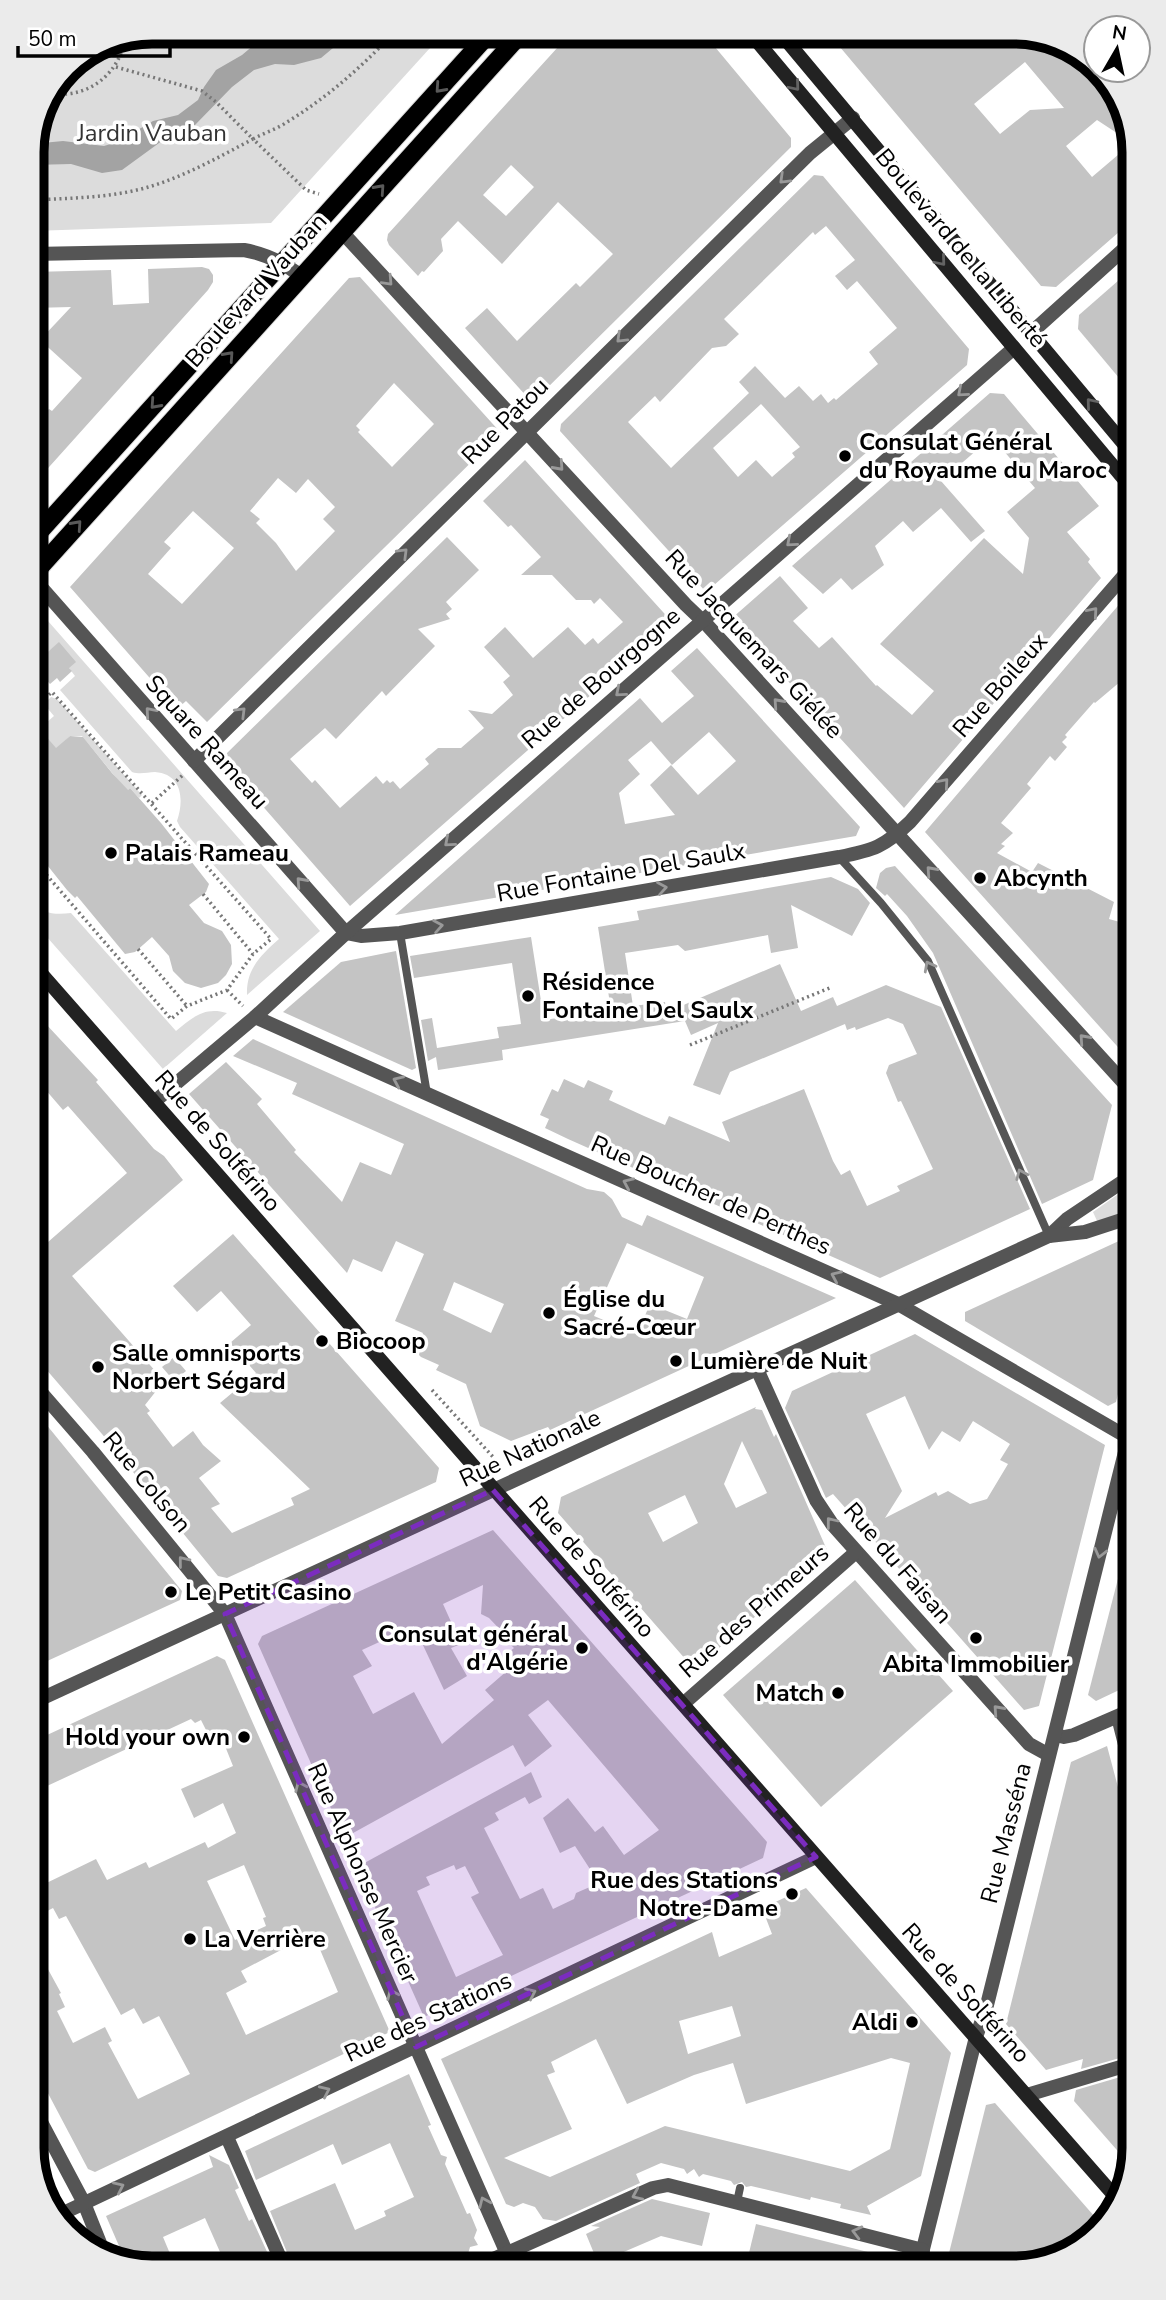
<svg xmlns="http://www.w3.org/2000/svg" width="1166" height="2300" viewBox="0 0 1166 2300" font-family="'Nunito Sans',sans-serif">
<rect width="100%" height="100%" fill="#fff"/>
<!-- green -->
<g fill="#dcdcdc">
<path d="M440 37 271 223 32 231V144L67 66 106 40Z"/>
<path d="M40 621H48L320 931 247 995C246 969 261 955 279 939L180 827 177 821C184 801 183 774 155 772 147 772 141 775 132 772L60 690 75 676 69 668 59 643 33 664 40 673 32 681V631Z"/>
<path d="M51 697 57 699 142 795 139 798 130 788 127 791 82 736H70L53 752 39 729 54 716 44 704Z"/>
<path d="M32 900C41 914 55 915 71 913L176 1031C192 1018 204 1006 227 1013L163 1069 32 920Z"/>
<path d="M1133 1114 1134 1165 1117 1176Z"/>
<path d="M1134 1183V1210L1098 1223 1093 1212Z"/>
</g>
<!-- water -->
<path fill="#a3a3a3" d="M345 38 321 58 294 65 275 64 254 70 232 87 195 125 170 135 122 170 102 173 71 164 32 165V144L63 141 104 146 117 142 153 121 178 115 198 100 204 87 216 70 242 55 261 39Z"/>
<!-- building -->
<g fill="#c4c4c4" fill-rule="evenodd">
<path d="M1023 32 1114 91 1126 106 1135 152V218L1056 287 1041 286 829 34ZM1025 62 1064 108 1030 110 1000 134 974 104ZM1097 120 1132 143 1092 177 1066 146Z"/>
<path d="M705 35 791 138V147L536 399 528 398 465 328 487 308 517 341 576 283 580 287 613 254 558 202 502 264 458 221 441 239 443 251 424 272 422 271 418 276 389 245 387 240 388 234 568 36ZM511 165 534 187 506 216 483 195Z"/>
<path d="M814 175 823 176 969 349 967 365 706 592 560 431 561 424ZM826 226 855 260 835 276 847 290 857 281 897 328 869 352 878 364 836 400 834 398 828 403 821 394 813 401 799 386 785 398 755 366 739 382 749 393 671 468 628 422 655 396 660 402 712 348 726 346 739 334 724 319 813 232 815 235ZM761 404 800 447 792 453 795 457 772 477 756 460 738 477 713 448Z"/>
<path d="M1135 266V397L1078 329 1079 315Z"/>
<path d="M202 267 209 269 213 275V282L208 290 32 486V397L47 411 49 409 52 411 82 378 40 340 71 307 32 308V272L111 270 113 305 149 303 148 269Z"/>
<path d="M360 277 501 433 207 722 186 701 177 709 70 587 349 278ZM394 383 434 424 392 467 358 432 360 430 356 426ZM278 478 296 493 308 479 335 507 323 519 335 531 296 571 276 543 256 523 260 519 250 511ZM193 511 234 548 182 604 148 574 171 548 164 542Z"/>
<path d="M990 393 1004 394 1099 506 1067 532 1090 559 1088 562 1101 578 904 808 731 619 780 576 808 608 793 621 819 648 832 637 876 686 877 685 912 715 934 691 880 644 984 538 1023 574 1029 538 1007 512 1035 488 992 437 941 481 985 531 971 542 941 508 913 532 903 521 875 546 884 565 852 590 841 578 823 594 792 566Z"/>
<path d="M525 460 673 623 350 906 225 763V755L447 537 479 570 446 602 452 609 446 614 450 619 418 629 435 646 386 696 382 691 336 739 325 728 290 759 312 783 315 780 340 808 376 776 383 784 387 780 390 783 393 781 400 789 429 764 425 759 438 748H461L484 728 468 710 492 714 513 695 503 682 510 676 484 647 505 627 533 658 568 627 585 645 593 638 598 644 623 622 600 598 594 604 591 600H576L552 575H521L541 557 511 525 508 527 483 501Z"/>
<path d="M1134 587V670L1095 703 1094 702 1065 735 1067 737 1062 742 1067 747 1055 761 1050 756 1027 784 1031 788 1001 823 1013 833 1001 844 1005 846 997 853 1032 872 1038 863 1114 902 1109 919 1134 926V1065L925 832Z"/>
<path d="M59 642 76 662 69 668 72 671 60 682 57 678 50 684 33 665Z"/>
<path d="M697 648 860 827 856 836 395 915 640 698 662 723 694 696 671 671ZM709 732 736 761 698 795 671 765 650 785 675 815 625 824 619 793 640 774 628 760 651 741 672 765Z"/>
<path d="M32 720 56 748 70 736 83 737 112 773 128 790 130 788 161 823 209 884 206 892 189 905 204 923 222 931 231 945 232 964 226 975 218 983 201 988 185 983 173 971 169 956 152 937 135 952 125 954 77 896 75 898 67 890 32 846Z"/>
<path d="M895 866 1112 1105 1093 1180 1042 1204 933 953 907 916 887 894 885 896 876 888 880 873 886 868Z"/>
<path d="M831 877 858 889 870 903 852 936 791 905 798 948 771 953 768 935 685 951 678 945 625 953 633 1006 665 1002 667 1012 780 964 801 1011 833 997 837 1006 886 985 941 1007 1030 1209 880 1278 568 1139 545 1128 549 1119 540 1115 552 1089 558 1092 564 1079 584 1088 588 1080 613 1091 609 1100 644 1116 665 1125 669 1116 730 1142 722 1122 804 1089 833 1161 841 1175 850 1170 867 1206 900 1191 897 1186 933 1169 901 1101 898 1102 886 1073 889 1065 917 1054 903 1024 888 1018 856 1030 855 1027 847 1030 845 1024 730 1072 720 1095 693 1085 718 1023 691 1035 685 1021 502 1050 503 1060 438 1070 436 1057 428 1061 421 1020 432 1018 437 1048 499 1038 497 1027 521 1024 512 963 414 978 410 956 531 937 544 1020 611 1010 598 927 639 920 637 911Z"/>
<path d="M396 951 416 1068 412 1070 283 1012 341 962Z"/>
<path d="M32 1009 98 1080 96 1082 154 1149 164 1156 183 1180 72 1276 164 1381 145 1405 150 1411 147 1413 173 1447 193 1431 203 1445 221 1461 199 1478 220 1504 211 1508 232 1533 294 1505 291 1498 310 1489 220 1403 256 1373 230 1343 251 1325 221 1291 197 1312 173 1286 233 1234 439 1468 436 1482 227 1578 218 1576 102 1434 32 1353V1256L127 1173 68 1106 63 1110 32 1074Z"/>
<path d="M253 1039 587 1189 604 1192 612 1199 622 1217 642 1226 647 1215 836 1298 550 1430 548 1427 511 1441 480 1426 466 1384 436 1370 439 1365 421 1357 415 1351 423 1333 395 1321 424 1254 396 1241 382 1272 353 1259 347 1273 189 1094 226 1062 262 1099 257 1104 296 1150 294 1152 342 1202 360 1162 391 1175 404 1144 292 1094 297 1083 233 1056ZM627 1243 704 1277 687 1319 650 1304 637 1334 594 1316ZM454 1282 504 1304 491 1333 443 1310Z"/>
<path d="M1121 1240 1134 1249V1329L1116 1402 1108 1406 965 1321V1312Z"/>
<path d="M915 1334 1105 1445 1039 1706 1024 1710 833 1494 826 1498 785 1408 792 1391ZM905 1396 929 1450 942 1431 960 1442 973 1421 1010 1444 1000 1460 1008 1464 987 1499 970 1504 948 1491 938 1496 936 1492 885 1518 902 1491 866 1414Z"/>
<path d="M174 1357 186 1371 174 1381 162 1367Z"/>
<path d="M32 1407 182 1591 180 1600 32 1668V1480L47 1470 32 1453Z"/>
<path d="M756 1407 755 1409 762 1410 774 1437 776 1434 827 1550 825 1556 703 1662 687 1661 558 1513 561 1497ZM742 1441 767 1493 736 1508 724 1484ZM685 1495 698 1523 663 1542 648 1513Z"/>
<path d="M493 1530 767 1842 763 1858 424 2017 357 1867 531 1772 542 1797 529 1804 525 1797 495 1813 499 1820 484 1828 520 1899 543 1888 553 1909 574 1899 576 1893 599 1883 575 1846 560 1853 543 1818 568 1798 595 1832 603 1826 624 1855 659 1830 548 1700 528 1715 552 1746 525 1767 513 1745 344 1838 258 1644 262 1636ZM483 1585 481 1614 489 1618 510 1640 508 1642 514 1648 508 1653 517 1662 485 1690 494 1700 442 1744 414 1692 373 1714 353 1676 372 1666 362 1650 414 1626 444 1690 467 1676 451 1648 461 1644 443 1604ZM454 1865 456 1870 465 1866 479 1893 471 1897 503 1955 456 1977 417 1891 430 1885 426 1877Z"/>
<path d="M1129 1536H1134V1683L1096 1701 1088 1695Z"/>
<path d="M855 1580 953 1691 821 1807 723 1695Z"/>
<path d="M217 1656 225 1660 390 2032 95 2172 88 2169 32 2063V1940L61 1993 59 1994 65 2007 57 2011 73 2043 105 2027 112 2041 108 2043 138 2099 190 2074 159 2016 143 2024 134 2008 121 2015 66 1916 59 1919 53 1908 32 1919V1890L96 1859 107 1880 146 1862 149 1868 205 1842 208 1848 236 1833 223 1803 194 1818 181 1789 233 1766 221 1736 211 1740 201 1720 195 1723 191 1719 32 1793V1742ZM244 1865 266 1917 263 1918 266 1926 235 1940 207 1881ZM313 1933 338 1992 246 2035 226 1993 247 1982 241 1971Z"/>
<path d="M1107 1746 1134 1847V2054L1081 2069 1083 2059 1046 2070 1006 2024 1071 1762Z"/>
<path d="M806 1888 951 2053 921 2176 867 2206 871 2215 840 2208 841 2204 811 2197 810 2200 751 2186 746 2187 742 2182 734 2185 731 2181 703 2174 699 2177 694 2169 687 2174 684 2169 661 2163 636 2174 640 2183 556 2221 543 2219 535 2207 523 2203 514 2207 506 2204 441 2059 712 1932 719 1957 772 1934 762 1908ZM732 2006 741 2036 688 2054 679 2021ZM596 2039 627 2104 694 2075 733 2063 746 2104 891 2058 910 2063 890 2149 850 2171 665 2126 550 2177 504 2158 572 2129 547 2075 555 2072 551 2062Z"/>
<path d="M1134 2073V2149L1130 2165 1074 2101 1076 2090Z"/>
<path d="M409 2074 431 2125 428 2126 441 2155 447 2157 445 2164 467 2214 470 2213 477 2230 474 2238 478 2245 470 2247 467 2257 449 2265 293 2267 270 2211 335 2183 355 2230 386 2216 384 2211 414 2197 390 2143 342 2165 333 2144 256 2180 245 2151Z"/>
<path d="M995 2103 1102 2225 1060 2260 947 2261 986 2105Z"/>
<path d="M209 2155 229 2165 239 2188 235 2190 249 2221 252 2219 274 2267 219 2268 214 2255 220 2252 205 2218 163 2237 176 2268H144L126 2262 106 2216 213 2167Z"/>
<path d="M652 2199 710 2213 702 2246 661 2236 598 2263 586 2234 600 2227 591 2226Z"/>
<path d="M756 2224 884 2256 883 2261 770 2262 748 2257Z"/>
</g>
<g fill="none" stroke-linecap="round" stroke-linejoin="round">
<!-- primary casing -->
<g stroke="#dbdbdb" stroke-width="20">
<g id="primary">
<path d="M32 540 486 37"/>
<path d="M32 576 518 37"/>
</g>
</g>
<!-- path -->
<g stroke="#777" stroke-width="3.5" stroke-dasharray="2 3.5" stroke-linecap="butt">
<path d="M116 67 202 91 216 102 253 139C264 133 277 129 287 122 325 99 358 70 389 38"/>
<path d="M54 94C90 97 118 74 125 40"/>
<path d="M32 200C73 198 115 198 155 185 189 174 221 156 253 139L306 190 319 194"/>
<path d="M152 803 184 774"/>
<path d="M32 858 171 1019 187 1006 227 990 253 954 271 939 52 692 41 702"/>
<path d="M203 894 253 954"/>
<path d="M32 938 39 947"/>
<path d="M138 949 187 1006"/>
<path d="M227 990 243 1006"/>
<path d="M690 1045 832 987"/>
<path d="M432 1390 494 1458 498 1466"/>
</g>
<!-- service -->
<g stroke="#555" stroke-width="8">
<path d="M839 857 881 903 928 961 1049 1236"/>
<path d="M400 933 427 1094"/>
<path d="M737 2202 740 2188"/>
</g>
<!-- minor -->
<g stroke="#555" stroke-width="14">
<path d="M341 231 686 605 708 626 1134 1094"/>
<path d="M32 254 244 250C266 254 283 262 301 276"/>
<path d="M1032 332 1134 240"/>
<path d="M32 577 346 933"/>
<path d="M194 761 810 153 853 118"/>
<path d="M346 933 361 936 400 933 839 857C874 850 884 847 910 822L1134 564"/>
<path d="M255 1017 898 1304 1134 1441"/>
<path d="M154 1102 255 1017 346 933 1014 348"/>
<path d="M757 1369 816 1500 832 1524 1029 1744 1049 1755"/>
<path d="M32 1382 93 1452 225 1614 512 2265"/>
<path d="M683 1704 856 1552"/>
<path d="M1118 1717 1134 1780"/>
<path d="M1055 1735 1064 1737 1074 1735 1134 1709"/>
<path d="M1027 2095 1134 2063"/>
<path d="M32 2105 84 2203 104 2253"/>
<path d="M227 2137 284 2267"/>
<path d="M57 2216 816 1857"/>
<path d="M920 2261 976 2037 986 2009 1134 1416"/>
<path d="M480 2265 653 2188 668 2185 923 2250"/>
</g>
<!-- tertiary -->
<g stroke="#555" stroke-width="14">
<path d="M1049 1236 1067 1219 1134 1174"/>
<path d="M32 1703 656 1415 1049 1236 1085 1232 1134 1216"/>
</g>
<!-- secondary -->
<g stroke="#222" stroke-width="14">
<path d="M751 34 1134 491"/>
<path d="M781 34 1134 456"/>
<path d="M32 963 1119 2201"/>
</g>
<!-- primary -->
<use href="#primary" stroke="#000" stroke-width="18"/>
</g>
<!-- one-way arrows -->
<defs><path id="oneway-chevron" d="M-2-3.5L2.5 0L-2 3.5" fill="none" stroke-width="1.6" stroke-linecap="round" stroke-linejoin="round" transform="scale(1.75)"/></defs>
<g stroke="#646464">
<use href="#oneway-chevron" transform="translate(795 86) rotate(50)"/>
<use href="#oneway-chevron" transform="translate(941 261) rotate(50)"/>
<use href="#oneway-chevron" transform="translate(1091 403) rotate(-130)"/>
</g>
<g stroke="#595959">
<use href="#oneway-chevron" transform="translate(440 88) rotate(132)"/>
<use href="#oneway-chevron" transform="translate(380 189) rotate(-48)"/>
<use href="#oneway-chevron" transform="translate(229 356) rotate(-48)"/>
<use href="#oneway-chevron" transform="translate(155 404) rotate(132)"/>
<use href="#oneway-chevron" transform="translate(77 525) rotate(-48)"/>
</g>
<g stroke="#999">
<use href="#oneway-chevron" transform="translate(784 179) rotate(136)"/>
<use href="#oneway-chevron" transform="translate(388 281) rotate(47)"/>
<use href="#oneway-chevron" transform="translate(621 338) rotate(136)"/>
<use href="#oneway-chevron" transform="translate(962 392) rotate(139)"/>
<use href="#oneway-chevron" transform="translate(559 466) rotate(48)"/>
<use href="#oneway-chevron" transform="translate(791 542) rotate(139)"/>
<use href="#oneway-chevron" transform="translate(403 553) rotate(-45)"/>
<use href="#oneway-chevron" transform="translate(1093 612) rotate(-49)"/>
<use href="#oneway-chevron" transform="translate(620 692) rotate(139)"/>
<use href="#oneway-chevron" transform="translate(778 703) rotate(-132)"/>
<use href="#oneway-chevron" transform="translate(150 712) rotate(-131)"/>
<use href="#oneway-chevron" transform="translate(241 712) rotate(-45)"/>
<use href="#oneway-chevron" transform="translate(944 783) rotate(-49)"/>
<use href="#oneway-chevron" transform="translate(449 842) rotate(139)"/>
<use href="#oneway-chevron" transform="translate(931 871) rotate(-132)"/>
<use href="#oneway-chevron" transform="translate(301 882) rotate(-132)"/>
<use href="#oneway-chevron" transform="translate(662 888) rotate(-10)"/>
<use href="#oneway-chevron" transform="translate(438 926) rotate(-10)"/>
<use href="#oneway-chevron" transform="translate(929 966) rotate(-118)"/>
<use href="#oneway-chevron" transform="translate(1084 1039) rotate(-132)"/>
<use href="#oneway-chevron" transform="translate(398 1081) rotate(-156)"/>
<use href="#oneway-chevron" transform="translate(1021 1174) rotate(-114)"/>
<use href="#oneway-chevron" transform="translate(628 1183) rotate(-156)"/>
<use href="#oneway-chevron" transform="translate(836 1276) rotate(-156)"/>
<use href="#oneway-chevron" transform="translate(831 1522) rotate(-128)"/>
<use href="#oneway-chevron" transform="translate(1100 1553) rotate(104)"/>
<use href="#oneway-chevron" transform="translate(183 1561) rotate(-129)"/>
<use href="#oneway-chevron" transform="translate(998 1710) rotate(-132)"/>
<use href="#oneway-chevron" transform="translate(300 1786) rotate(-114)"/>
<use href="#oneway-chevron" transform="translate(531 1993) rotate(-25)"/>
<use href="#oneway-chevron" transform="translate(392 1994) rotate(-114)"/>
<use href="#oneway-chevron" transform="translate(325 2091) rotate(-25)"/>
<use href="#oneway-chevron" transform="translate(119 2187) rotate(-25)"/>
<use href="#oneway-chevron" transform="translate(637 2195) rotate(156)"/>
<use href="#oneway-chevron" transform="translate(484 2202) rotate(-114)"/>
<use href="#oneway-chevron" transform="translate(857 2232) rotate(-166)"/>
</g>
<!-- marked area -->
<path fill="#7b2cbf" fill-opacity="0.2" stroke="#7b2cbf" stroke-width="5" stroke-dasharray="14 9" stroke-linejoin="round" d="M493 1490 816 1857 416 2047 225 1614Z"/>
<!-- markers -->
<g fill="#000" stroke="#fff" stroke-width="2.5">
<circle cx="845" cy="456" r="7"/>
<circle cx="111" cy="853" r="7"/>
<circle cx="980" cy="878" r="7"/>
<circle cx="528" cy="996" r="7"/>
<circle cx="549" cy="1313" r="7"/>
<circle cx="322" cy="1341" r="7"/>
<circle cx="676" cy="1361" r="7"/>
<circle cx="98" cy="1367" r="7"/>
<circle cx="171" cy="1592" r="7"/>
<circle cx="976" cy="1638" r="7"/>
<circle cx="582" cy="1648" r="7"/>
<circle cx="838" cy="1693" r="7"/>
<circle cx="244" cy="1737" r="7"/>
<circle cx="792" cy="1894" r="7"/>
<circle cx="190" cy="1939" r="7"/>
<circle cx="912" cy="2022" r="7"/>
</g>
<g text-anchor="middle" stroke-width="7" stroke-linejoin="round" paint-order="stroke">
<!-- park labels -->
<g font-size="24" fill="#333" stroke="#fff">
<text x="152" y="141">Jardin Vauban</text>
</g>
<!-- street labels -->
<g font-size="24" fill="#000" stroke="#fff">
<text transform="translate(961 248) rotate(50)" y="8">Boulevard de la Liberté</text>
<text transform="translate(256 290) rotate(-48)" y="8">Boulevard Vauban</text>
<text transform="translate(505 421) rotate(-45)" y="8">Rue Patou</text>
<text transform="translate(754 644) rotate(47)" y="8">Rue Jacquemars Giélée</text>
<text transform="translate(601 678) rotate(-41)" y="8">Rue de Bourgogne</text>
<text transform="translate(1000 685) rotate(-49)" y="8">Rue Boileux</text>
<text transform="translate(207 742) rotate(48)" y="8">Square Rameau</text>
<text transform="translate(621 872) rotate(-10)" y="8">Rue Fontaine Del Saulx</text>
<text transform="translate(218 1141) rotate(49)" y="8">Rue de Solférino</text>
<text transform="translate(711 1195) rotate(24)" y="8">Rue Boucher de Perthes</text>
<text transform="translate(530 1448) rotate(-25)" y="8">Rue Nationale</text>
<text transform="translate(147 1482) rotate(50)" y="8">Rue Colson</text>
<text transform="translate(898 1563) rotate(49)" y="8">Rue du Faisan</text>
<text transform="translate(592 1567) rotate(49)" y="8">Rue de Solférino</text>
<text transform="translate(754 1611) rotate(-41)" y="8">Rue des Primeurs</text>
<text transform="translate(1006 1833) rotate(-76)" y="8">Rue Masséna</text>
<text transform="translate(363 1873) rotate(66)" y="8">Rue Alphonse Mercier</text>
<text transform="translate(966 1993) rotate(48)" y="8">Rue de Solférino</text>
<text transform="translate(428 2017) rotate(-25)" y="8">Rue des Stations</text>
</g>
<!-- poi labels -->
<g font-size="24" font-weight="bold" fill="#000" stroke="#fff" text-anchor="start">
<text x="859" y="450">Consulat Général<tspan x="859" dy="28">du Royaume du Maroc</tspan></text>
<text x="125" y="861">Palais Rameau</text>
<text x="994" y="886">Abcynth</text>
<text x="542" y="990">Résidence<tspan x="542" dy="28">Fontaine Del Saulx</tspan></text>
<text x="563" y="1307">Église du<tspan x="563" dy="28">Sacré-Cœur</tspan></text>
<text x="336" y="1349">Biocoop</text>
<text x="112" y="1361">Salle omnisports<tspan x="112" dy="28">Norbert Ségard</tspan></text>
<text x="690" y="1369">Lumière de Nuit</text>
<text x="185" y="1600">Le Petit Casino</text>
<text x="568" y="1642" text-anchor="end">Consulat général<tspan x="568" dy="28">d'Algérie</tspan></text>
<text x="976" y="1672" text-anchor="middle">Abita Immobilier</text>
<text x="824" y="1701" text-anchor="end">Match</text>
<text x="230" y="1745" text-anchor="end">Hold your own</text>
<text x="778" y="1888" text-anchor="end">Rue des Stations<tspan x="778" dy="28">Notre-Dame</tspan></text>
<text x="204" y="1947">La Verrière</text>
<text x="898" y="2030" text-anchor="end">Aldi</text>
</g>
</g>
<!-- crop -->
<path d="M0 0H1166V2300H0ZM152 44H1014A108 108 0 0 1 1122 152V2148A108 108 0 0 1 1014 2256H152A108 108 0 0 1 44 2148V152A108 108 0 0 1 152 44Z" fill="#ebebeb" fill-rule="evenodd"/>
<path fill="none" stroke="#000" stroke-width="9" d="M152 44H1014A108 108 0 0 1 1122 152V2148A108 108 0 0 1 1014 2256H152A108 108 0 0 1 44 2148V152A108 108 0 0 1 152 44Z"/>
<!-- north arrow -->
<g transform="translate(1117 49) rotate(9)"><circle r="33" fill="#ffffff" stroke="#999999" stroke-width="2"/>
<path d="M0-5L12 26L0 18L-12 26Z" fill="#000000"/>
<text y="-10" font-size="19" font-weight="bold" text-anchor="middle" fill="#000000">N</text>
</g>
<!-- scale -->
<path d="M18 46v10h152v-10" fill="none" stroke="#000000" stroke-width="3.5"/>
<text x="28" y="46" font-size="21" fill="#000000" stroke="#ffffff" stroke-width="5" paint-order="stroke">50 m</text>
</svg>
